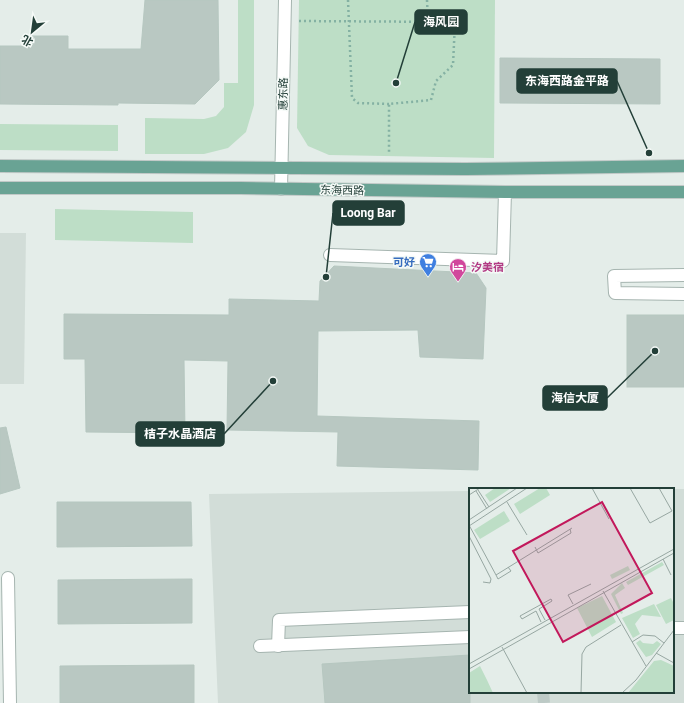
<svg xmlns="http://www.w3.org/2000/svg" width="684" height="703" viewBox="0 0 684 703" font-family="Roboto,'Noto Sans SC',sans-serif">
<rect width="100%" height="100%" fill="#e4ede9"/>
<!-- built -->
<g fill="#d2ddd8">
<path d="M0 233H26L24 384H0Z"/>
<path d="M673 489H684V703H218L209 494 470 491V692H673Z"/>
</g>
<!-- green -->
<g fill="#bddec6">
<path d="M238 0H254V105L246 132 228 148 204 154H145V118L204 119 216 116 224 107V83H238Z"/>
<path d="M299 0H495L494 158 329 155 308 146 297 128Z"/>
<path d="M0 124 118 125V151L0 150Z"/>
<path d="M55 209 193 212V243L55 240Z"/>
</g>
<!-- building -->
<g fill="#b9c8c2" stroke="#b6c7c0">
<path d="M145 0H218L219 80 195 104 118 103V105L0 104V46H32V36H68V49H141Z"/>
<path d="M500 58 660 59V104L500 103Z"/>
<path d="M334 266 476 273 486 288 483 359 420 357 418 330 318 331 317 416 479 421 478 470 337 466 338 432 227 430 228 361 184 360 185 433 86 432 85 359H64V314L229 315V299L319 301 320 281Z"/>
<rect x="627" y="315" width="57" height="72"/>
<path d="M6 427 20 488 0 494V428Z"/>
<path d="M57 502H191L192 546 57 547Z"/>
<path d="M192 579V623L58 624V580Z"/>
<path d="M470 655V703H325L322 664Z"/>
<path d="M194 665V703H60V666Z"/>
</g>
<g fill="none" stroke-linecap="round" stroke-linejoin="round">
<!-- minor-tunnel -->
<path stroke="#bdcac6" stroke-width="12" stroke-dasharray="12 6" stroke-linecap="butt" d="M543 692 544 703"/>
<!-- minor casing -->
<g stroke="#a6b5b0" stroke-width="14">
<g id="minor">
<path d="M281 189 285 0"/>
<path d="M330 255 503 261 505 192"/>
<path d="M684 275 614 276 615 293 684 294"/>
<path d="M8 578 10 703"/>
<path d="M673 628H684"/>
<path d="M260 646 470 637"/>
<path d="M278 646 279 620 470 612"/>
</g>
</g>
<!-- major casing -->
<g stroke="#c1c9c7" stroke-width="14">
<g id="major">
<path d="M0 166 466 169 684 166"/>
<path d="M0 188H240L505 192H684"/>
</g>
</g>
<!-- path -->
<g stroke="#84b1a3" stroke-width="2.5" stroke-dasharray="2 3" stroke-linecap="butt">
<path d="M348 0 352 98 358 103 389 104"/>
<path d="M427 0 428 22"/>
<path d="M299 21 455 22 453 65 436 81 431 100 389 104V154"/>
</g>
<!-- minor -->
<use href="#minor" stroke="#fff" stroke-width="12"/>
<!-- major -->
<use href="#major" stroke="#69a394" stroke-width="12"/>
</g>
<!-- icons -->
<defs>
<g id="supermarket-pin" transform="scale(0.9)"><path d="M0 17L-7.5 6A9.5 9.5 0 1 1 7.5 6Z" fill="#3f7fe0" stroke="#f5faf7"/><path d="M-6-5.5h2.5l.6 2H6L4.5 2H-2.5L-4.4-4H-6ZM-1.5 3.2a1.3 1.3 0 1 0 .1 0ZM3 3.2a1.3 1.3 0 1 0 .1 0Z" fill="#fff"/></g>
<g id="hotel-pin" transform="scale(0.9)"><path d="M0 17L-7.5 6A9.5 9.5 0 1 1 7.5 6Z" fill="#d1479c" stroke="#f5faf7"/><path d="M-6-4.5h1.5V1H6V5H4.5V3h-9V5H-6ZM-4 0a1.8 1.8 0 1 1 3.6 0ZM.5 0V-2.5h3Q6-2.5 6 0Z" fill="#fff"/></g>
</defs>
<g fill-rule="evenodd">
<use href="#supermarket-pin" x="428" y="262"/>
<use href="#hotel-pin" x="458" y="267"/>
</g>
<g text-anchor="middle" stroke-width="3" stroke-linejoin="round" paint-order="stroke">
<!-- street labels -->
<g font-size="11" fill="#233f38" stroke="#f5faf7">
<text transform="translate(283 94) rotate(-89)" y="4">惠东路</text>
<text transform="translate(342 190) rotate(1)" y="4">东海西路</text>
</g>
<!-- shop labels -->
<g font-size="11" font-weight="bold" fill="#366cbe" stroke="#f5faf7" text-anchor="end">
<text x="415" y="266">可好</text>
</g>
<!-- hotel labels -->
<g font-size="11" font-weight="bold" fill="#b23c85" stroke="#f5faf7" text-anchor="start">
<text x="471" y="271">汐美宿</text>
</g>
</g>
<!-- overview -->
<g transform="translate(469 488)">
<rect width="205" height="205" fill="#e4ede9"/>
<path d="M26 0H42L21 14 16 7ZM71 0H77L81 7 51 26 45 16ZM35 23 41 33 11 51 5 42ZM193 74 195 77 159 97 157 94ZM159 78 161 82 143 91 141 87ZM153 95 156 100 146 107 154 125 152 126 142 106ZM133 108 147 134 123 149 108 120ZM202 110 205 116V132L197 136 187 117ZM185 116 192 129 173 127 166 136 171 146 164 150 153 130ZM171 152 174 155 184 156 188 153 192 156 183 167 177 169 167 155ZM192 172 205 178V205H159L185 173ZM11 178 18 192 24 205H0V185Z" fill="#bddec6"/>
<path fill="none" stroke="#97a7a2" stroke-width="1" d="M123 0 140 31M161 0 181 35 203 23 190 0M9 2 20 19M7 3 18 21M0 7 11 0M38 14 58 47M0 32 48 0M0 37 27 87 103 40M0 38 58 0M0 48 22 91 21 95 14 94M66 59 69 65 102 45 101 41M194 71 202 87M27 87 29 91 42 83 39 79M134 103 177 178M104 116 99 107 122 96M72 134 67 123 53 131 51 128 82 111 83 113 70 121 76 132M163 154 174 147 186 148 195 155M33 159 58 205M187 165 205 175M0 176 205 61M0 181 205 65M112 205 113 166 117 159 152 137M153 205 167 192 205 142"/>
<path fill="#c2185b" fill-opacity="0.15" stroke="#c2185b" stroke-width="2" d="M133 14 183 105 94 154 44 63Z"/>
<rect width="205" height="205" fill="none" stroke="#233f38" stroke-width="2"/>
</g>
<!-- callouts -->
<path fill="none" stroke="#233f38" stroke-width="1.5" d="M396 83L415 22M649 153L617 81M326 277L333 213M655 351L607 398M273 381L224 434"/>
<g fill="#233f38" stroke="#f5faf7" stroke-width="1.5">
<circle cx="396" cy="83" r="4"/>
<circle cx="649" cy="153" r="4"/>
<circle cx="326" cy="277" r="4"/>
<circle cx="655" cy="351" r="4"/>
<circle cx="273" cy="381" r="4"/>
</g>
<g fill="#233f38" stroke="#233f38" stroke-width="1.5">
<rect x="415" y="10" width="52" height="24" rx="4"/>
<rect x="517" y="69" width="100" height="24" rx="4"/>
<rect x="333" y="201" width="71" height="24" rx="4"/>
<rect x="543" y="386" width="64" height="24" rx="4"/>
<rect x="136" y="422" width="88" height="24" rx="4"/>
</g>
<g font-size="12" text-anchor="middle" font-weight="bold" fill="#fff">
<text x="441" y="26">海风园</text>
<text x="567" y="85">东海西路金平路</text>
<text x="368" y="217">Loong Bar</text>
<text x="575" y="402">海信大厦</text>
<text x="180" y="438">桔子水晶酒店</text>
</g>
<!-- north arrow -->
<g transform="translate(32 32) rotate(209)" stroke="#f5faf7" stroke-width="3" paint-order="stroke">
<path d="M0-3L7 15L0 10L-7 15Z" fill="#233f38"/>
<text y="-6" font-size="11" font-weight="bold" text-anchor="middle" fill="#233f38">北</text>
</g>
</svg>
